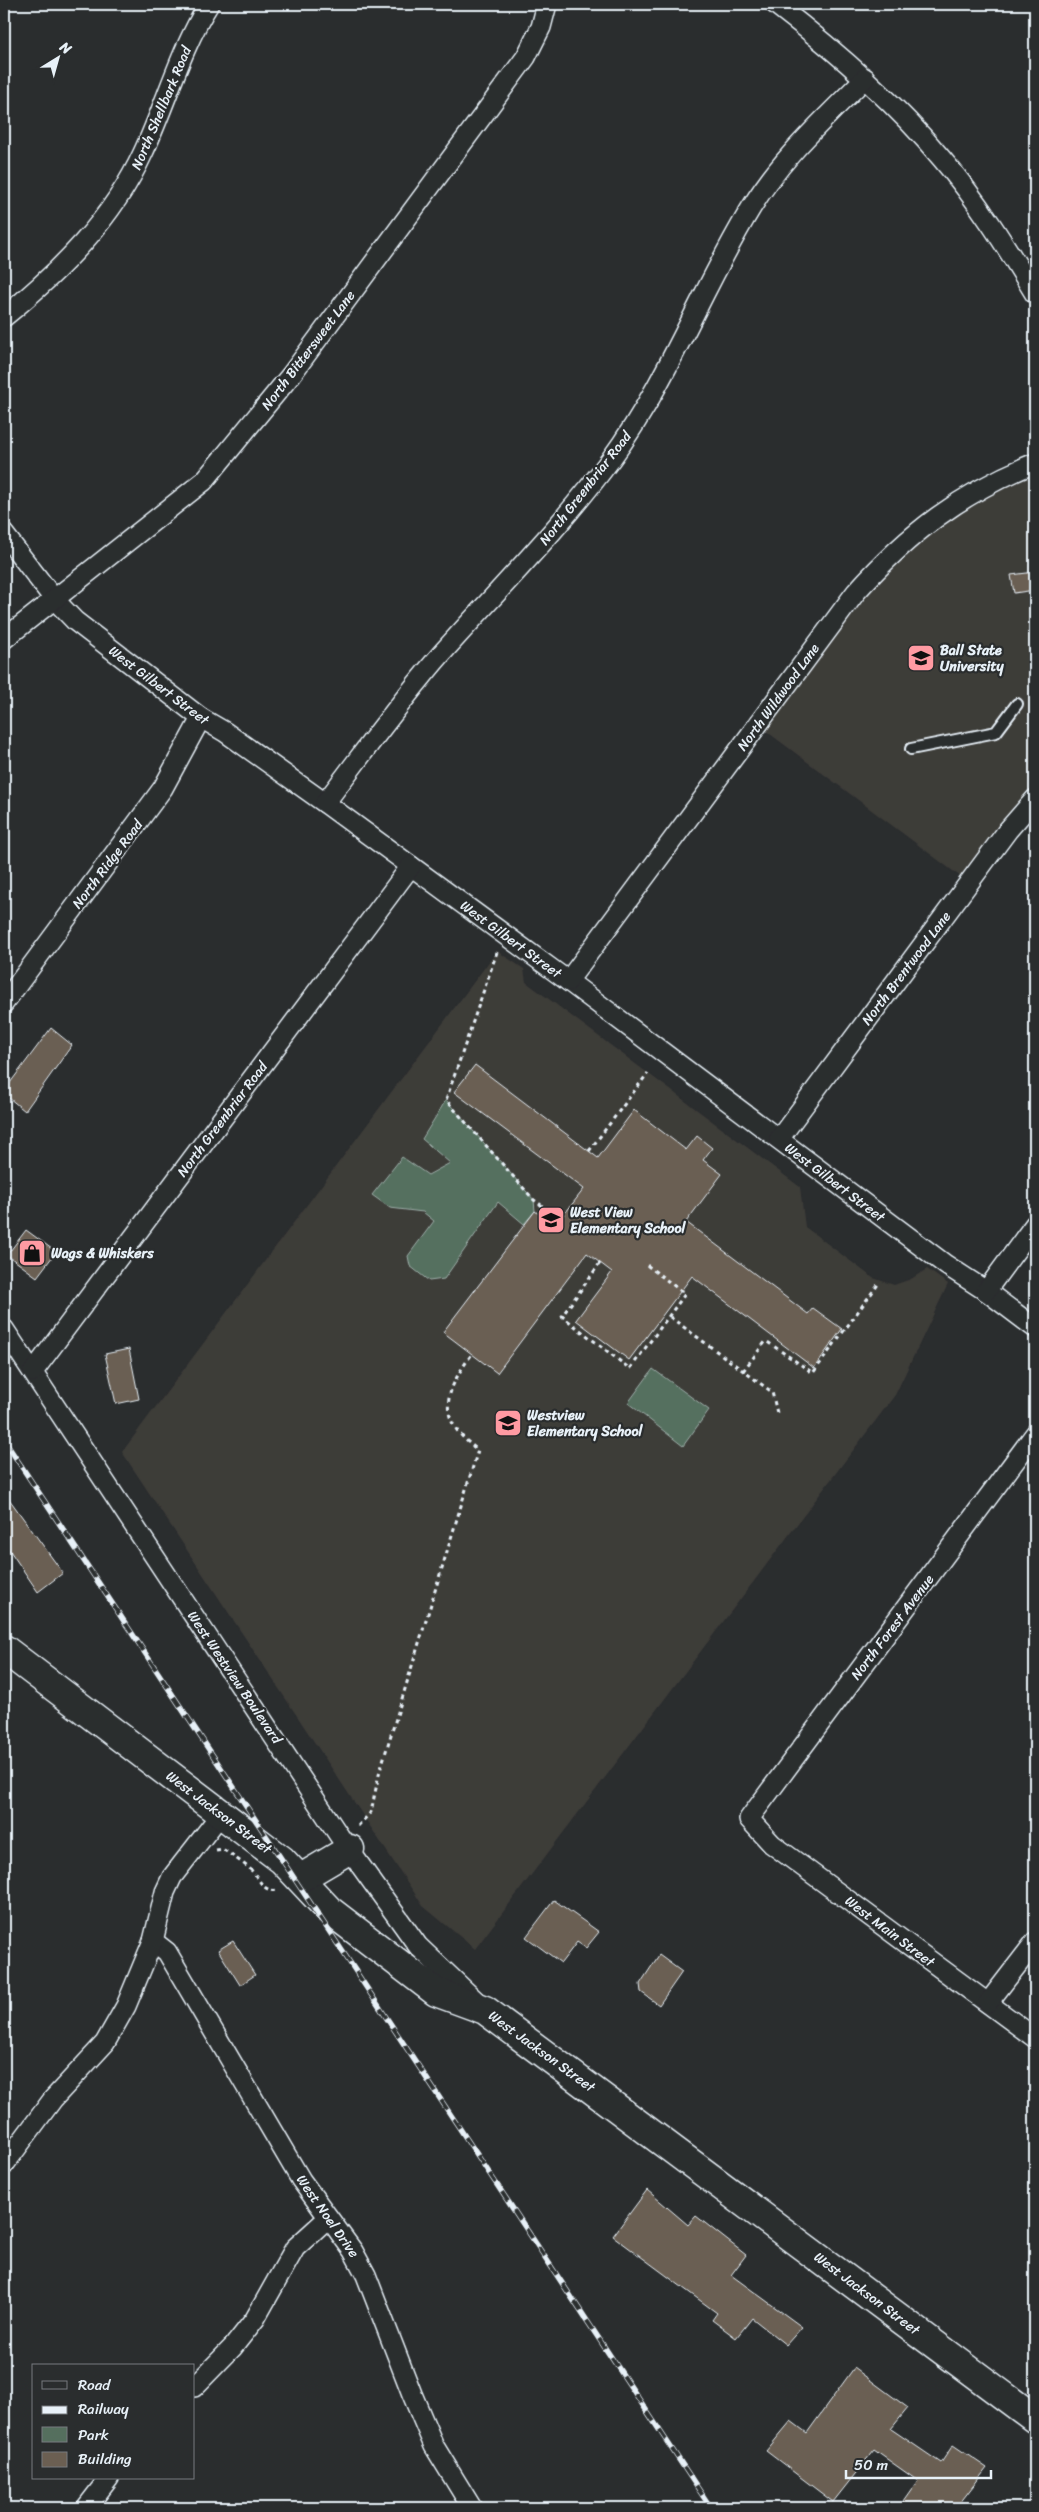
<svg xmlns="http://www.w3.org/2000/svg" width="1039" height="2512" viewBox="0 0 1039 2512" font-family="Sriracha,sans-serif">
<rect width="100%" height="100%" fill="#2a2d2e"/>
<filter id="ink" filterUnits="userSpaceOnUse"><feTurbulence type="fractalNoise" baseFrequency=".02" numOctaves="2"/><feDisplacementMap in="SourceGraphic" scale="10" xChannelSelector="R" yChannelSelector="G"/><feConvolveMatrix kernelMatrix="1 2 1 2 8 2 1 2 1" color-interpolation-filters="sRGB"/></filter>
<g filter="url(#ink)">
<!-- built -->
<g fill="#3e3c39">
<path d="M1035 463V799L969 883 758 725 887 558Z"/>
<path d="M497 951 524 969 526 982 800 1187 805 1227 873 1278 894 1285 911 1279 927 1269 948 1284 895 1395 475 1949 423 1906 122 1452Z"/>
</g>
<!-- green -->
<g fill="#556f5e" stroke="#9eb0ab">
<path d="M446 1100 534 1200 535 1211 524 1224 498 1202 444 1279 429 1281 410 1266 408 1256 434 1221 423 1212 390 1208 372 1195 402 1157 428 1175 450 1163 422 1139Z"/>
<path d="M653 1369 709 1410 683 1446 628 1403Z"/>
</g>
<!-- building -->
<g fill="#6b5f52" stroke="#e8f1f8">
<path d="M1035 572V590L1014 593 1011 575Z"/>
<path d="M51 1028 72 1045 25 1111 4 1094V1091Z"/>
<path d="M475 1065 598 1158 634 1110 686 1150 697 1136 712 1148 703 1160 722 1174 686 1222 808 1314 813 1308 842 1329 814 1368 692 1276 629 1360 576 1320 612 1272 587 1253 497 1373 443 1332 535 1211 555 1226 584 1189 454 1092Z"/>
<path d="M26 1230 56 1252 37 1277 7 1255Z"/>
<path d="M129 1349 139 1399 116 1404 105 1354Z"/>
<path d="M4 1492 63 1573 38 1592 4 1542Z"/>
<path d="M554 1900 599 1932 586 1948 577 1942 561 1963 526 1937Z"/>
<path d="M233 1941 255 1975 240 1985 218 1950Z"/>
<path d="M659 1955 682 1972 659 2005 641 1992 640 1984Z"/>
<path d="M647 2190 688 2225 696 2216 746 2255 731 2275 802 2327 786 2345 752 2318 736 2338 712 2320 717 2313 613 2236Z"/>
<path d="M854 2368 908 2408 891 2429 941 2463 953 2445 987 2468 956 2508H899L918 2481 874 2450 833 2502 766 2451 791 2421 807 2433Z"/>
</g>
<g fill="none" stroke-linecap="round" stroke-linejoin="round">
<!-- service casing -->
<g stroke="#e8f1f8" stroke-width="14">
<path id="service" d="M911 749 996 732 1017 704"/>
</g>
<!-- minor casing -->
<g stroke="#e8f1f8" stroke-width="22">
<g id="minor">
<path d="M775 4C835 50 893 100 942 159 978 201 1007 248 1035 294"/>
<path d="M4 317C59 272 113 219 143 153 166 104 180 50 209 4"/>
<path d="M4 534 54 599 75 621 201 718 225 732 325 803 568 981 946 1265 986 1291 1035 1328"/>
<path d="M4 639 204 481 291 375 526 57 541 27 547 4"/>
<path d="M325 803C364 752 401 700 443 652 500 588 560 528 611 459 668 381 701 290 751 208 781 158 824 120 865 78"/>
<path d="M568 981 856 592C909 533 961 493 1035 463"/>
<path d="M4 1003 163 788 201 718"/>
<path d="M779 1139 1008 830 1035 799"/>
<path d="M986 1291 1035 1224"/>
<path d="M4 1329 340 1837 418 1946 479 2004"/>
<path d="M33 1372 411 866"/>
<path d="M1035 1434 749 1819 772 1844 1035 2038"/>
<path d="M153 1941 167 1952 301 2180 353 2251 366 2275 412 2394 434 2446 472 2508"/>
<path d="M988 2003 1035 1942"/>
<path d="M4 2165 53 2099 105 2043 126 2006 153 1941 165 1892 172 1877 221 1814"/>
<path d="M194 2387 233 2347 255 2319 295 2248 328 2218"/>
<path d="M86 2508 109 2478"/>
</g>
</g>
<!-- secondary casing -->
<g stroke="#e8f1f8" stroke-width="31">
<g id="secondary">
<path d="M4 1649 282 1860 329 1910 436 1992 485 2010 1035 2419"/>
<path d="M301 1878 350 1849"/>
</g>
</g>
<!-- path -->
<g stroke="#e8f1f8" stroke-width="3" stroke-dasharray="4 4" stroke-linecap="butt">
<path d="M497 952 446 1100 534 1200 561 1219"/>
<path d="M589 1151 648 1073"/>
<path d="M600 1263 562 1316 630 1369 685 1294 644 1263"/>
<path d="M670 1317 772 1392 777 1413"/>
<path d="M743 1371 766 1341 813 1373 879 1283"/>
<path d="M358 1826 371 1812 379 1774 478 1450C435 1419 444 1392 472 1354"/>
<path d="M216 1850 223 1849C232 1856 242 1862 250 1869 260 1878 262 1893 278 1890"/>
</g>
<!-- service -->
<use href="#service" stroke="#2a2d2e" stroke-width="10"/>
<!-- minor -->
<use href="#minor" stroke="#2a2d2e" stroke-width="19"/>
<!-- secondary -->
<use href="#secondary" stroke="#2a2d2e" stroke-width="28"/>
<!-- rail casing -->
<g stroke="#e8f1f8" stroke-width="5.5">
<path id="rail" d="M4 1440 711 2508"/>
</g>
<!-- rail -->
<use href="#rail" stroke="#2a2d2e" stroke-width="4" stroke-dasharray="11" stroke-linecap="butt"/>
</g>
</g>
<!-- icons -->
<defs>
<g id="university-square" transform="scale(1.4375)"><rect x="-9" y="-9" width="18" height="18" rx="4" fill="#ff9aa2" stroke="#2a2d2e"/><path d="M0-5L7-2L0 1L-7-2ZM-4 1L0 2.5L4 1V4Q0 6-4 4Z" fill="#111"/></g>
<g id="school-square" transform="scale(1.4375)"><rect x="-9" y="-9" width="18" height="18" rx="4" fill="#ff9aa2" stroke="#2a2d2e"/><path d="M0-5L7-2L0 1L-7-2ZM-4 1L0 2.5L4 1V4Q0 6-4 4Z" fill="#111"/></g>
<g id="shop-square" transform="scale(1.4375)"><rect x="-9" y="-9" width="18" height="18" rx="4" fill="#ff9aa2" stroke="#2a2d2e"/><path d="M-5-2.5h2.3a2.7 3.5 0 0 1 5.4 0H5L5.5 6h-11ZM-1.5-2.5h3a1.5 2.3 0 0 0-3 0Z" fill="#111"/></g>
</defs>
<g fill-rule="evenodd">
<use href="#university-square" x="921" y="658"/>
<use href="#school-square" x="551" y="1220"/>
<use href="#shop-square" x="32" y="1253"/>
<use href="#school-square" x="508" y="1423"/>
</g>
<g text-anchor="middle" stroke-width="4.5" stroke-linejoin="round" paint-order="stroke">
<!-- street labels -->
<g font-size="14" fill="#e8f1f8" stroke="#2a2d2e">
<text transform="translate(161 108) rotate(-67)" y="5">North Shellbark Road</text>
<text transform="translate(308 350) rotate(-53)" y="5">North Bittersweet Lane</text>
<text transform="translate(585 488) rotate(-52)" y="5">North Greenbriar Road</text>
<text transform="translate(159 685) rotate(37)" y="5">West Gilbert Street</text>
<text transform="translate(778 697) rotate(-54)" y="5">North Wildwood Lane</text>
<text transform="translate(107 864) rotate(-53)" y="5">North Ridge Road</text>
<text transform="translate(511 939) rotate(36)" y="5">West Gilbert Street</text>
<text transform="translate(906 968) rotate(-53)" y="5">North Brentwood Lane</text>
<text transform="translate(222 1119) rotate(-53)" y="5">North Greenbriar Road</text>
<text transform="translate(835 1182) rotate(37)" y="5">West Gilbert Street</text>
<text transform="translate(892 1627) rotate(-53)" y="5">North Forest Avenue</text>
<text transform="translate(235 1677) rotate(56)" y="5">West Westview Boulevard</text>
<text transform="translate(219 1812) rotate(37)" y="5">West Jackson Street</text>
<text transform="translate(890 1931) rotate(37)" y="5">West Main Street</text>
<text transform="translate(542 2051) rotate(36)" y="5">West Jackson Street</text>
<text transform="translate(328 2216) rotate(55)" y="5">West Noel Drive</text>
<text transform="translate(867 2293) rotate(37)" y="5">West Jackson Street</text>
</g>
<!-- poi labels -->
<g font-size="14" font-weight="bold" fill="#e8f1f8" stroke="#2a2d2e" text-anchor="start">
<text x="940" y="655">Ball State<tspan x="940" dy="16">University</tspan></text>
<text x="570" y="1217">West View<tspan x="570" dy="16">Elementary School</tspan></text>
<text x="51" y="1258">Wags &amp; Whiskers</text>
<text x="527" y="1420">Westview<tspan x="527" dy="16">Elementary School</tspan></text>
</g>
</g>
<!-- margin -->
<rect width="1039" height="2512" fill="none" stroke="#2a2d2e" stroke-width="20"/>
<rect x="10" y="10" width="1019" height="2492" fill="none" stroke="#e8f1f8" stroke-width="2" filter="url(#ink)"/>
<!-- legend -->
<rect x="32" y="2364" width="162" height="115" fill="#2a2d2e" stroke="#767b7f"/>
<rect x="42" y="2381" width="25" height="8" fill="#2a2d2e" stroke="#767b7f"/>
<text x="78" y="2390" font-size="15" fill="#e8f1f8">Road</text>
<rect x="42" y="2406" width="25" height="8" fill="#e8f1f8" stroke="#767b7f"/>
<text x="78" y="2414" font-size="15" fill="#e8f1f8">Railway</text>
<rect x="42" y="2427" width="25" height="15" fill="#556f5e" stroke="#767b7f"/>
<text x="78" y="2440" font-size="15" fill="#e8f1f8">Park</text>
<rect x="42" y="2452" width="25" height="15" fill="#6b5f52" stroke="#767b7f"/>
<text x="78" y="2464" font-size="15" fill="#e8f1f8">Building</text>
<!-- north arrow -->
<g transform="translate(58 58) rotate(37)" stroke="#2a2d2e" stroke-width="4" paint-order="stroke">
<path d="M0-4L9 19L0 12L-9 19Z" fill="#e8f1f8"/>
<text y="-8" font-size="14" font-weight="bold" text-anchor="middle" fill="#e8f1f8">N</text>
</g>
<!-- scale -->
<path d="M846 2470v8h145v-8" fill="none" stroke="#e8f1f8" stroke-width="2.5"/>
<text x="854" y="2470" font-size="15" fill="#e8f1f8" stroke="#2a2d2e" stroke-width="4" paint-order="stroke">50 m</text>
</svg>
